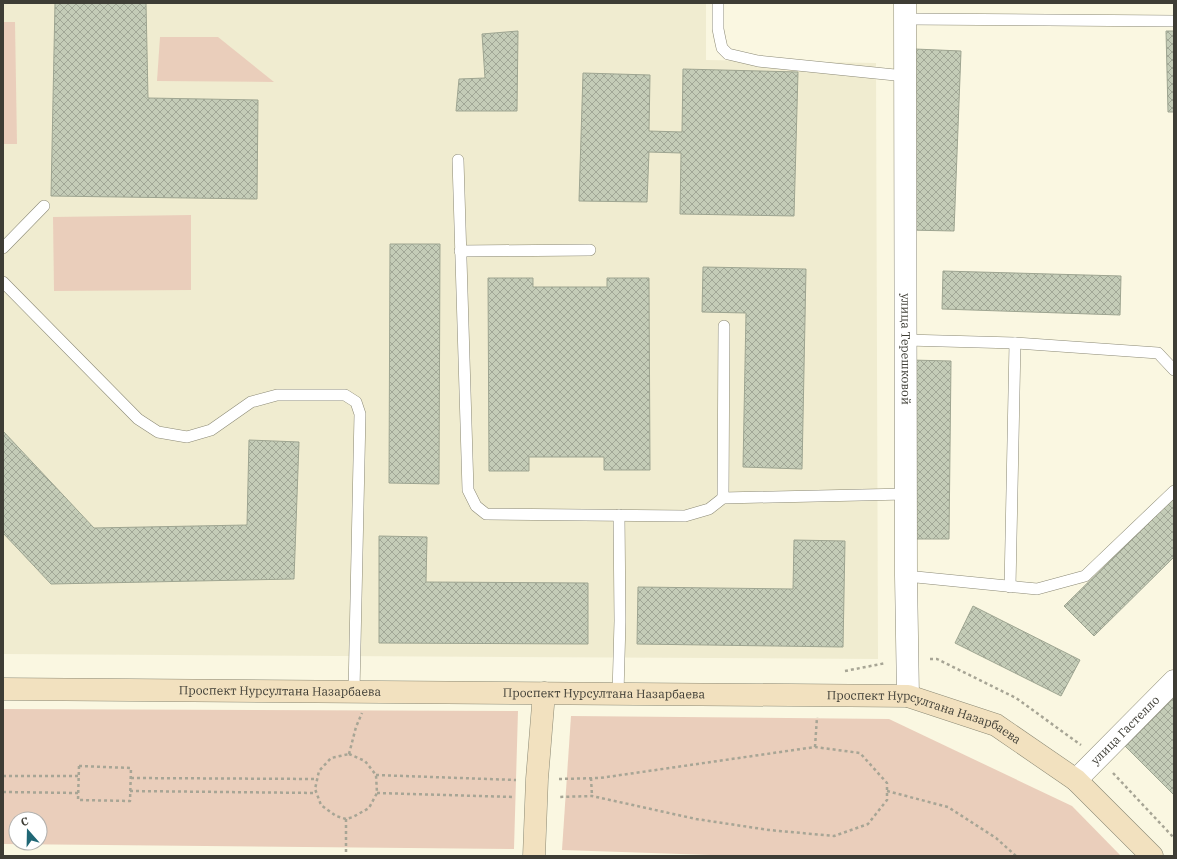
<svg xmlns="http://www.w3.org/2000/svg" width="1177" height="859" viewBox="0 0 1177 859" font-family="'IBM Plex Serif',serif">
<defs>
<pattern id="building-cross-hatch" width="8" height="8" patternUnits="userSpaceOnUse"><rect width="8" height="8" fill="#c4ccb7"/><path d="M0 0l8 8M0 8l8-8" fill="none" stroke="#a1a796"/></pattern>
</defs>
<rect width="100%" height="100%" fill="#faf7e1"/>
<!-- built -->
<path fill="#f0ecd0" d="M3 3H706V60L876 63 878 659 3 654Z"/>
<!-- green -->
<g fill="#eacebb" fill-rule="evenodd">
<path d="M3 22H15L17 144H3Z"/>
<path d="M160 37H218L274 82 157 81Z"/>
<path d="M191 215V290L54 291 53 217Z"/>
<path d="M3 709 518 711 514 849 3 844ZM16 819H40V843H16Z"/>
<path d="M571 716 889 719 1072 806 1121 856H740L562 850Z"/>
</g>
<!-- building -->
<g fill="url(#building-cross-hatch)" stroke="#9ea591">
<path d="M55 3H146L148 98 258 100 257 199 51 196Z"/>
<path d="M518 31 517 111H456L459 79 485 78 482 34Z"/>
<path d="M1166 31H1174V112H1168Z"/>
<path d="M915 49 961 51 954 231 908 230Z"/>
<path d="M683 69 798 72 794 216 680 214 681 153 649 152 647 202 579 201 583 73 650 75 649 131 682 132Z"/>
<path d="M390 244H440L439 484 389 483Z"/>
<path d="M703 267 806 269 802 469 743 467 746 313 702 312Z"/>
<path d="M943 271 1121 276 1120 315 942 309Z"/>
<path d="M488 278H533V287H607V278H649L650 470H604V457H529V471H489Z"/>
<path d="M910 360 951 361 949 539H908Z"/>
<path d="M3 431 94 528 247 525 249 440 299 442 294 579 51 584 3 533Z"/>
<path d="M1174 498V557L1094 636 1064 606Z"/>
<path d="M379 536 427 537 426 582 588 583V644L379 643Z"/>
<path d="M794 540 845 541 843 647 637 644 638 587 793 589Z"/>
<path d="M973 606 1080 660 1061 696 955 643Z"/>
<path d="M1174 692V795L1122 743Z"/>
</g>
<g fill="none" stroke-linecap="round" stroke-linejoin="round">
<!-- service casing -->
<g stroke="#8b8975" stroke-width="12">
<g id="service">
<path d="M718 3V29L720 39 722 48 728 54 758 61 905 76"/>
<path d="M905 19 1174 21"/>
<path d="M458 160 468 490 476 506 486 514 685 516 709 509 723 498 906 494"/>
<path d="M3 248 44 206"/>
<path d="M460 251 590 250"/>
<path d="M3 282 138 419 158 432 187 437 211 430 251 402 277 395H345L356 402 360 414 354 691"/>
<path d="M906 340 1015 343 1158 353 1174 370"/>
<path d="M723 498 724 326"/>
<path d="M906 576 1037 589 1085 576 1174 491"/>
<path d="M1010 587 1015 343"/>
<path d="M618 694 620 621 619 515"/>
</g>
</g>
<!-- tertiary casing -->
<g stroke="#8b8975" stroke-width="23">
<g id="tertiary">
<path id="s1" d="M905 3 906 576 908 696"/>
<path id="s2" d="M1076 780 1174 681"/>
</g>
</g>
<!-- secondary casing -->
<g stroke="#8b8975" stroke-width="23">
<g id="secondary">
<path id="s3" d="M3 689 908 696 996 725 1076 780 1152 856"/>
<path d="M534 856 537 779 544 693"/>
</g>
</g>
<!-- path -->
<g stroke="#a7a595" stroke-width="2.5" stroke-dasharray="3 3" stroke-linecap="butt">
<path d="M930 659H937L1016 698 1081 745"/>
<path d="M845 671 886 663"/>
<path d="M815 747 817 717"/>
<path d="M349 754 365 761 376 775 377 793 369 808 353 817 346 819 336 816 321 805 315 789 319 771 331 758Z"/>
<path d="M349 754 356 727 362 713"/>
<path d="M79 766 131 768 130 801 78 800Z"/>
<path d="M1113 773 1174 838"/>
<path d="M376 775 516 780"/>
<path d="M3 776H78"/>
<path d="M131 778 317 779"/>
<path d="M591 778 592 796"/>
<path d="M559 779 600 778 815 747 860 753 887 783V800L868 824 834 836 769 830 696 819 592 796 559 797"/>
<path d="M130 791 316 793"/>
<path d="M887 791 948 807 996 838 1016 856"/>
<path d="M3 792 78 793"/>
<path d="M377 793 514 797"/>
<path d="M346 819V852"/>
</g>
<!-- service -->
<use href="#service" stroke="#fff" stroke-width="11"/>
<!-- tertiary -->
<use href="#tertiary" stroke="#fff" stroke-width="22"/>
<!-- secondary -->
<use href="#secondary" stroke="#f2e1bf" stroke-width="22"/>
</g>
<g text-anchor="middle" stroke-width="3" stroke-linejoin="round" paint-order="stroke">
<!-- street labels -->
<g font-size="12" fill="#3e3d35" stroke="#fff">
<text dy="4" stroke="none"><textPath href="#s1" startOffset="346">улица Терешковой</textPath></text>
<text dy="4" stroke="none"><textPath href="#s3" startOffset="277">Проспект Нурсултана Назарбаева</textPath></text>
<text dy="4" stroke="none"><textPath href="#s3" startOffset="601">Проспект Нурсултана Назарбаева</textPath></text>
<text dy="4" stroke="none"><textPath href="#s3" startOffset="925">Проспект Нурсултана Назарбаева</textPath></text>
<text dy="4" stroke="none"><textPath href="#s2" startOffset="70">улица Гастелло</textPath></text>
</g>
</g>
<!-- border -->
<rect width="1177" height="859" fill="none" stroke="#3e3d35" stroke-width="8"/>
<!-- north arrow -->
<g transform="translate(28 831) rotate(340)"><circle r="19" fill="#ffffff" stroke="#b2b1ae"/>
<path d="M0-3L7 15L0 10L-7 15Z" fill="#206775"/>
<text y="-6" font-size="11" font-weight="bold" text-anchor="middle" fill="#3e3d35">С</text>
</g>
</svg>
